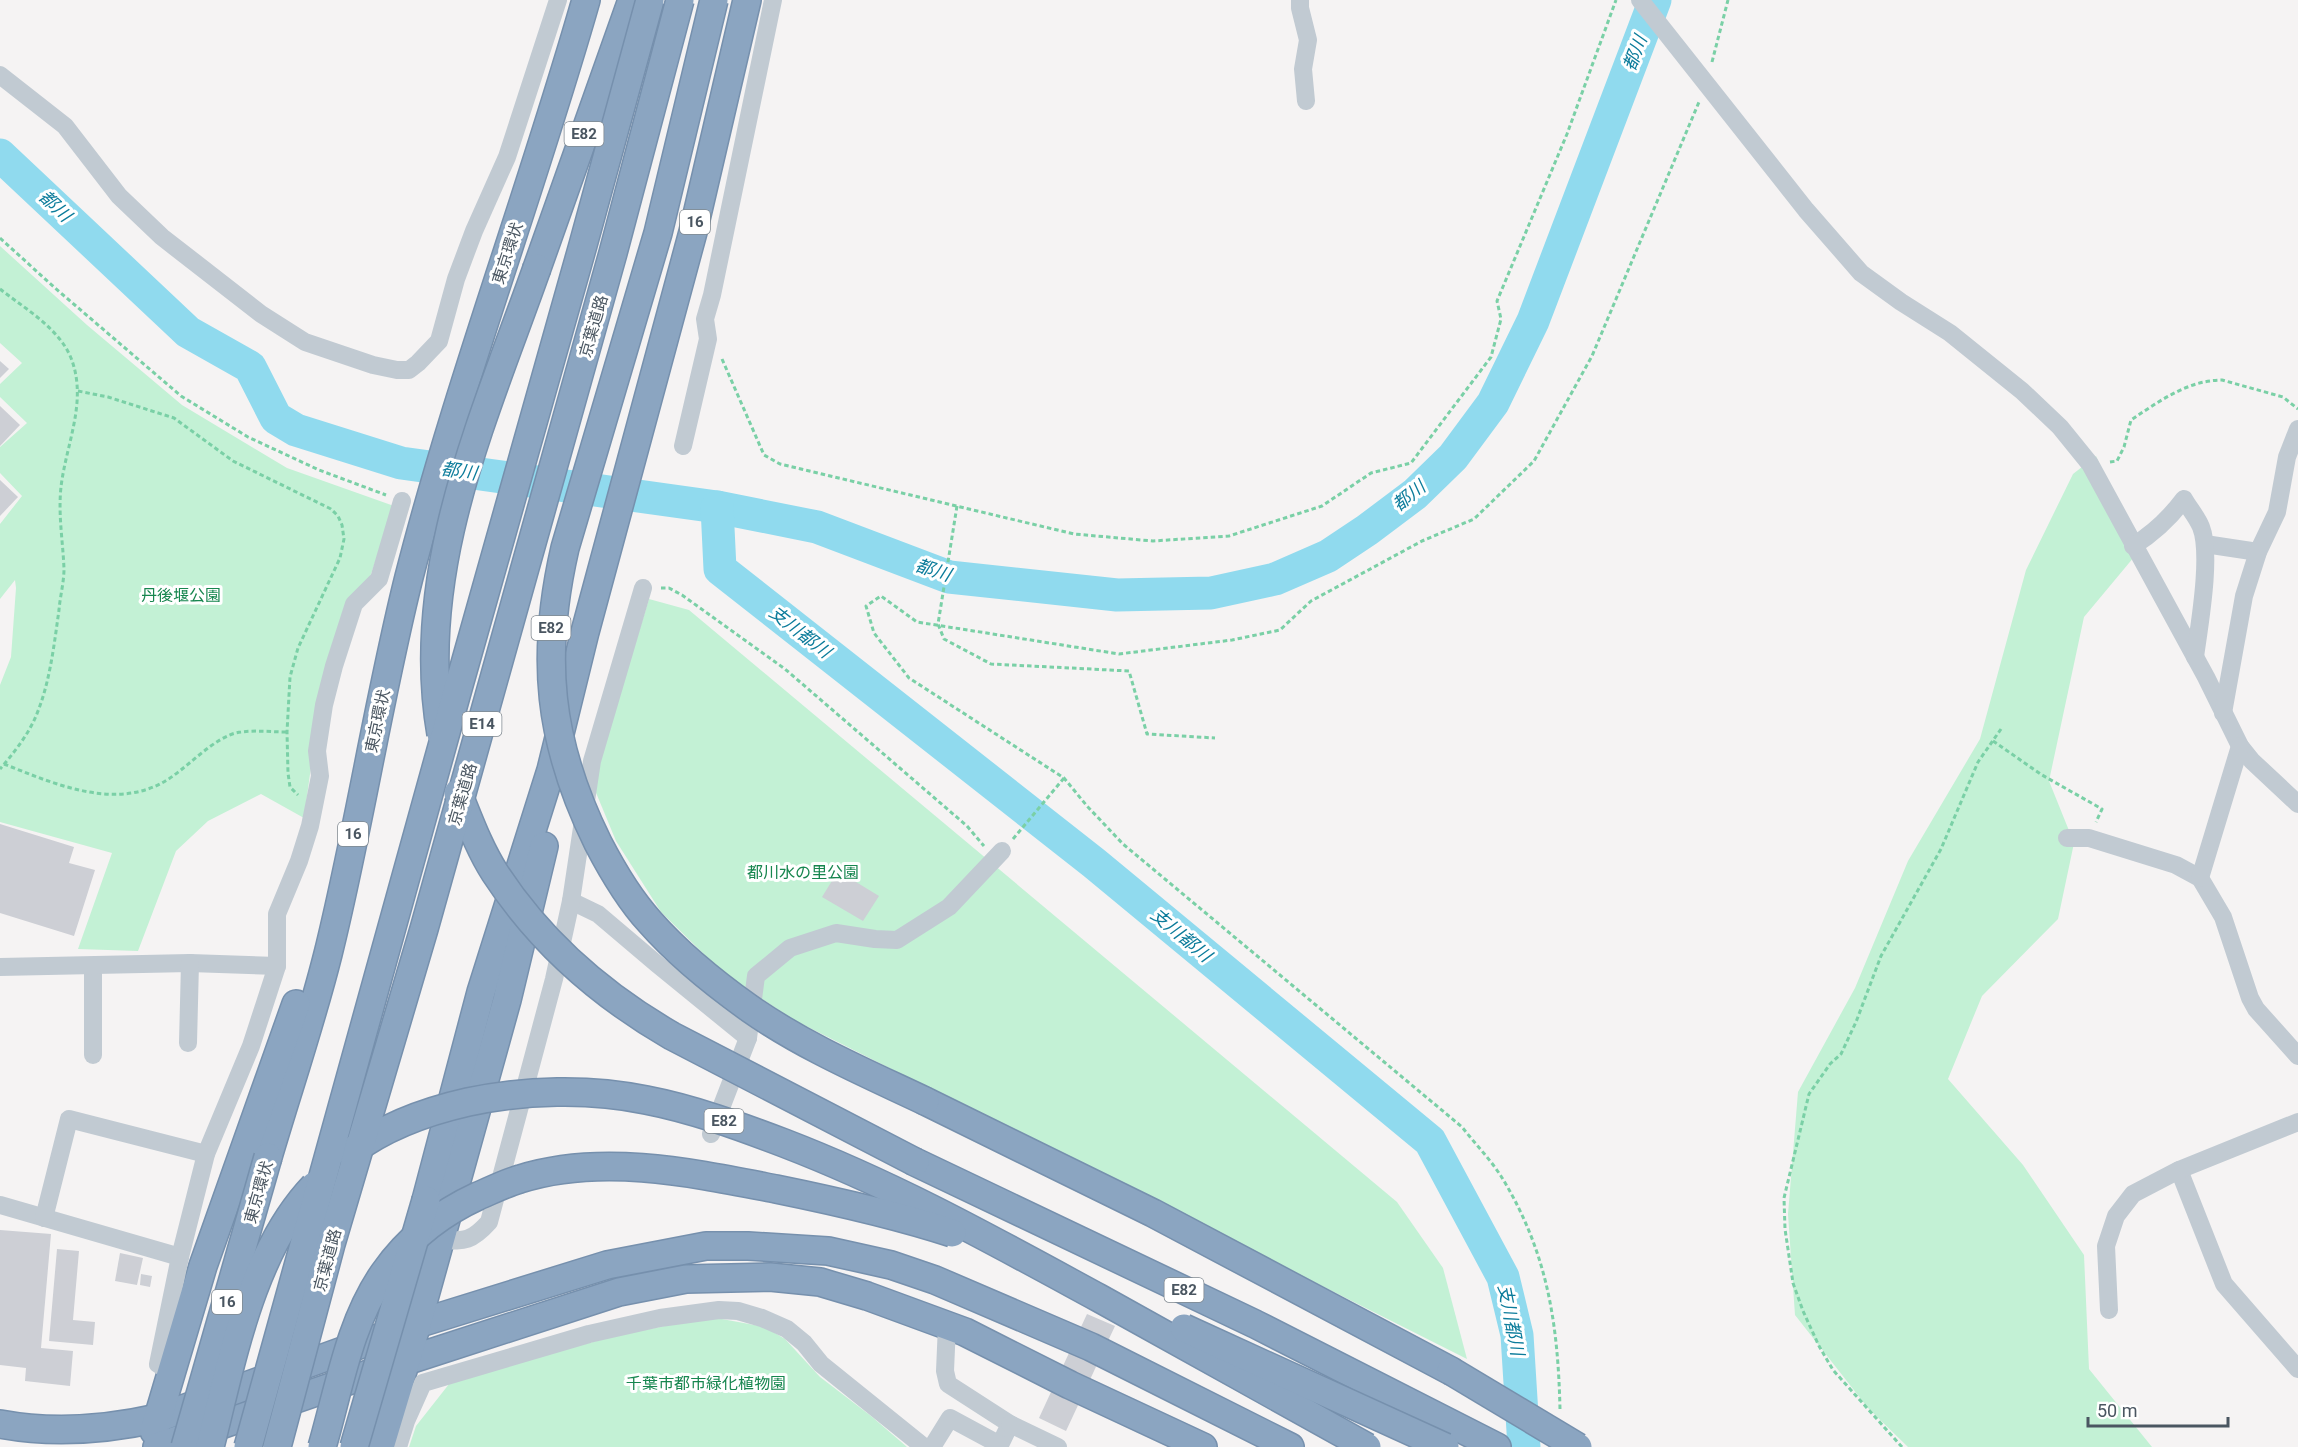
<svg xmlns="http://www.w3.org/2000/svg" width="2298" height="1447" viewBox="0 0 2298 1447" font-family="Roboto,'Noto Sans JP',sans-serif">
<rect width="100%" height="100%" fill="#f5f3f3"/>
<!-- green -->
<g fill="#c3f1d5">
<path d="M0 246 87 325 182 405 287 468 394 506 369 580 321 694 304 818 261 794 208 821 176 851 138 951 78 949 112 853 0 822V685L11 657 16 588 15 580 0 599V524L22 496 0 473V447L27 423 0 397V384L22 363 0 343Z"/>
<path d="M2096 456 2115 500 2134 557 2084 617 2049 781 2074 843 2058 919 1982 996 1948 1079 2023 1165 2084 1255 2089 1369 2152 1447H1908L1868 1408 1795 1315 1788 1214 1798 1092 1855 988 1908 861 1980 739 2026 570 2073 474Z"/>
<path d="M649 599 689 610 1397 1202 1443 1268 1467 1359 792 1019 722 972 661 912 616 841 592 783Z"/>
<path d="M711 1317 765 1327 785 1339 820 1377 871 1416 907 1447H409L416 1426 453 1379 619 1335Z"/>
</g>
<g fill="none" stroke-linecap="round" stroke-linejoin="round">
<!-- river -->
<g stroke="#90daee" stroke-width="33">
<path d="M0 155 188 332 250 367 276 418 296 430 401 463 717 507 817 527 949 577 1117 595 1211 593 1275 579 1328 556 1367 530 1415 494 1453 457 1493 403 1533 321 1655 0"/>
<path d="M717 507 720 569 1094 863 1430 1141 1503 1277 1517 1335 1524 1447"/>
</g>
</g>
<!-- building -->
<g fill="#cdcfd5">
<path d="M0 361 9 369 0 378Z"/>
<path d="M0 406 20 425 0 446Z"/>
<path d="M0 480 18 497 0 516Z"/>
<path d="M0 824 74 847 69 863 95 870 74 936 0 913Z"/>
<path d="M838 871 879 896 863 921 822 897Z"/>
<path d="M0 1230 51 1234 41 1348 73 1351 70 1386 25 1381 26 1368 0 1365Z"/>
<path d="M57 1249 79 1251 73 1320 95 1322 93 1345 49 1341Z"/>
<path d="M120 1253 143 1258 137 1285 115 1281Z"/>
<path d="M141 1274 152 1276 150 1287 140 1285Z"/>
<path d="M1087 1314 1115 1326 1066 1431 1039 1418Z"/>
</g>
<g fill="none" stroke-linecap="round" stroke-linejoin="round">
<!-- highway casing -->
<g stroke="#7690ad" stroke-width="30">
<g id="highway">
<path d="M537 268 632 0"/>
<path d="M925 1101 1153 1213 1451 1371"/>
<path d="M268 1157C288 1089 311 1022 328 954 359 829 378 701 409 577 459 382 531 193 586 0"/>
<path d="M915 1162 1255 1324 1497 1447"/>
<path d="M426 1200 481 992 551 770 585 632 693 232 747 0"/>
<path d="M0 1424C54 1434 105 1430 158 1418L417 1324 607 1265 706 1246H748L828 1251 891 1265 935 1280 1091 1347 1290 1447"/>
<path d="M154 1431 203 1266 296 1004"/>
<path d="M157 1447 406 1361 619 1292 686 1279 770 1277 820 1282 867 1296 965 1332 1070 1385 1203 1447"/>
<path d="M380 1447 417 1324 507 1000 544 846"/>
</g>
</g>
<!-- path -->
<g stroke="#7ad0a6" stroke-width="3" stroke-dasharray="4.5 3" stroke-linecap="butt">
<path d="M1712 62 1728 0"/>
<path d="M0 238 55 288 181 396 248 437 319 470 386 495"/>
<path d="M0 289C24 308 59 328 71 358 88 401 66 444 61 487 58 515 63 542 64 569 64 582 60 597 59 610 54 645 50 683 36 716 28 735 13 754 0 769"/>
<path d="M722 359 764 455 780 464 1074 534 1153 541 1229 536 1322 506 1371 473 1411 463 1491 357 1501 319 1497 301 1567 134 1616 0"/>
<path d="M78 391 108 397 174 418 233 461 331 509 338 516 342 525 344 539 340 558 298 648 290 677 287 732 288 773 290 787 298 795"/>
<path d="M2110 462 2117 461 2124 447 2131 420C2158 402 2188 380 2222 380L2283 397 2298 409"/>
<path d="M957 506 938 624 944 639 991 664 1129 671 1147 734 1215 738"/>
<path d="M661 588H669L682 595 785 669 967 826 984 846"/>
<path d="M1993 741 2042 775 2102 809 2096 822"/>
<path d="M4 764C52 783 110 809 160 784 186 771 214 735 241 732 256 730 272 732 287 732"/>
<path d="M1013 839 1064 778"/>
<path d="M1560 1409C1558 1325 1548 1255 1504 1181 1493 1162 1476 1145 1462 1127L1123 844 1087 806 1064 778 909 678 874 633 866 606 881 596 917 622 1119 654 1232 640 1280 630 1311 601 1422 541 1474 519 1534 461 1592 356 1699 102"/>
<path d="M1902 1447 1833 1370 1819 1346 1803 1311 1793 1283 1785 1229 1784 1198 1809 1094 1830 1064 1841 1054 1856 1022 1881 956 1941 849 1978 762 2001 729"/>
</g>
<!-- minor -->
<g stroke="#c1cad2" stroke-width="18">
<path d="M1300 0V8L1308 40 1303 69 1306 101"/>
<path d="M1640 0 1806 210 1861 273 1901 302 1950 333 2022 391 2060 427 2090 464 2206 677 2240 746 2252 761 2298 804"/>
<path d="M0 75 65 126 119 196 162 237 261 314 305 342 373 365 397 370H409L418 363 439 341 456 279 474 231 507 157 558 0"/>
<path d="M683 446 708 339 705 319 712 295 773 0"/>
<path d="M2205 544 2258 552"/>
<path d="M2133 546C2154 533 2169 519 2184 499 2189 508 2197 517 2201 527 2212 555 2199 627 2195 657"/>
<path d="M2223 713 2244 596 2258 552 2277 512 2287 457 2298 429"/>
<path d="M2067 838H2089L2176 865 2200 878 2223 917 2250 998 2256 1009 2298 1056"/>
<path d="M2200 878 2240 746"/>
<path d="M571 901 598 914 657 964 748 1038"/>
<path d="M93 966V1055"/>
<path d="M0 967 190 963 277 966"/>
<path d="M188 1043 190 963"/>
<path d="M711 1134 748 1038 756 976 790 948 836 933 875 939 897 940 949 907 1002 851"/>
<path d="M2179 1170 2224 1284 2298 1369"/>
<path d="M0 1205 180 1257"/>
<path d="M44 1218 69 1119 206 1154"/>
<path d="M439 1240C465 1241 471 1242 489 1222L554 979 571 901 592 761 643 588"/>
<path d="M2109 1310 2106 1246 2116 1216 2133 1194 2179 1170 2298 1122"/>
<path d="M947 1325 945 1371 948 1384 1010 1424 999 1447"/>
<path d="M170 1372 158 1364 180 1257 206 1154 251 1046 277 966V914L299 861 310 826 320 776 317 751 324 705 334 666 354 604 379 579 402 501"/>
<path d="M1010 1424 1058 1447"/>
<path d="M398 1447 406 1421 423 1383 589 1334 660 1318 719 1310 738 1311 762 1318 787 1329 804 1343 821 1364 924 1447"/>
<path d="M932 1447 950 1418 1000 1445"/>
</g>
<!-- highway -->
<use href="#highway" stroke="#8ba5c1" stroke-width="27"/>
<!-- highway-bridge casing -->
<g stroke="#7690ad" stroke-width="30" stroke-linecap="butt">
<g id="highway-bridge">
<path d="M714 0 658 233 565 548C540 657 548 742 598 843 612 870 629 899 650 922 679 955 714 983 749 1008 803 1046 866 1073 925 1101"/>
<path d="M441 734C413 571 484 418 537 268"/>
<path d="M458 793C469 820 479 848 495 873 540 942 601 995 672 1036L915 1162"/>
<path d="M351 1152C384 1127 428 1111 468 1102 525 1090 589 1088 646 1100 693 1109 739 1126 784 1143 896 1186 994 1241 1099 1298 1188 1348 1278 1397 1367 1447"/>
<path d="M1184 1328 1445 1447"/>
<path d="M1451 1371 1578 1447"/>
<path d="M185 1447 268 1157"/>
<path d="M210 1447C232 1361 251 1252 314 1186"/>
<path d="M248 1447 459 685 583 245 650 0"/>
<path d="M277 1447 331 1244 424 929 613 253 680 0"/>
<path d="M322 1447C339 1389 349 1323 384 1273 408 1239 441 1213 478 1196 492 1190 506 1183 520 1179 602 1153 694 1173 776 1189 835 1201 894 1214 952 1233"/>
<path d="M354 1447 426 1200"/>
</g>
</g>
<!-- highway-bridge -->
<use href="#highway-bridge" stroke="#8ba5c1" stroke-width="27"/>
</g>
<g text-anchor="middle" stroke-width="6" stroke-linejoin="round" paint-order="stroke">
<!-- shield labels -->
<g fill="#fff" stroke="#808990" stroke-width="1.5">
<rect x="564.5" y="122" width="39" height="24" rx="4.5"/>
<rect x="680" y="210" width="30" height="24" rx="4.5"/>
<rect x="531.5" y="616" width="39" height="24" rx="4.5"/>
<rect x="462.5" y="712" width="39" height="24" rx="4.5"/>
<rect x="338" y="822" width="30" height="24" rx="4.5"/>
<rect x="704.5" y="1109" width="39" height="24" rx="4.5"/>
<rect x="1164.5" y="1278" width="39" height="24" rx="4.5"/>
<rect x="212" y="1290" width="30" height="24" rx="4.5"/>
</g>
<g font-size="15" font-weight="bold" fill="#4a5661">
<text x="584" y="139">E82</text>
<text x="695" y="227">16</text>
<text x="551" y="633">E82</text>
<text x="482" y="729">E14</text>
<text x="353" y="839">16</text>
<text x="724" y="1126">E82</text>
<text x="1184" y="1295">E82</text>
<text x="227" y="1307">16</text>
</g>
<!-- street labels -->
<g font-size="16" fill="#4a5661" stroke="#fff">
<text transform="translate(507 253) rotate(-72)" y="6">東京環状</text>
<text transform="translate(593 326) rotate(-74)" y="6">京葉道路</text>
<text transform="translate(377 721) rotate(-78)" y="6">東京環状</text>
<text transform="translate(462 794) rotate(-74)" y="6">京葉道路</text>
<text transform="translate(258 1192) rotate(-74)" y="6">東京環状</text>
<text transform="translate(327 1260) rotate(-75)" y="6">京葉道路</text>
</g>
<!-- park labels -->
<g font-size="16" fill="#17864f" stroke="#fff">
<text x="181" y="601">丹後堰公園</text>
<text x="803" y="878">都川水の里公園</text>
<text x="706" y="1389">千葉市都市緑化植物園</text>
</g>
<!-- water labels -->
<g font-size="18" font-style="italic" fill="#0c7c9b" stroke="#fff">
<text transform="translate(1635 53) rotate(-69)" y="6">都川</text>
<text transform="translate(55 206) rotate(43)" y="6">都川</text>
<text transform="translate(459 471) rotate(8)" y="6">都川</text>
<text transform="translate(1409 496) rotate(-39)" y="6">都川</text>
<text transform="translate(933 570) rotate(18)" y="6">都川</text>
<text transform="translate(800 632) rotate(38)" y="6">支川都川</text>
<text transform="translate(1181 935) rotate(40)" y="6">支川都川</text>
<text transform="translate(1511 1320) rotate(79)" y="6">支川都川</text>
</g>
</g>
<!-- scale -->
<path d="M2088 1417v9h140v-9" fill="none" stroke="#4a5661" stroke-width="3"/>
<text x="2097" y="1417" font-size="18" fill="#4a5661" stroke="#ffffff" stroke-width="4.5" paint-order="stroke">50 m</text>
</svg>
